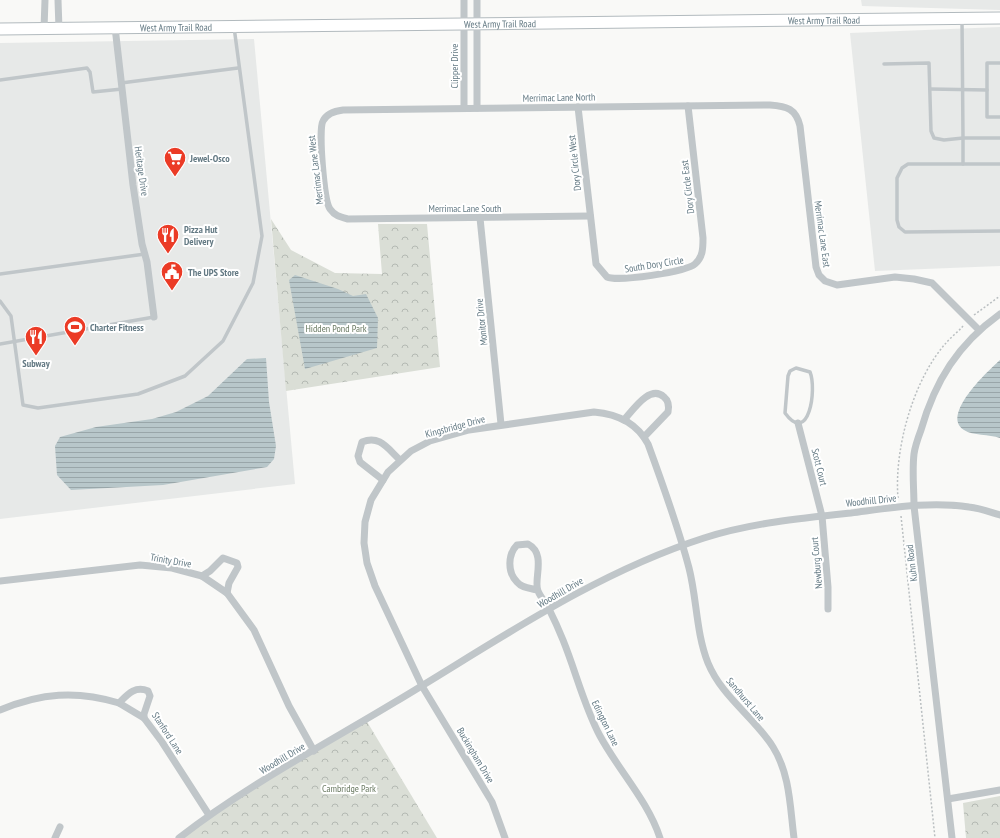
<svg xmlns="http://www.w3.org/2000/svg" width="1000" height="838" viewBox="0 0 1000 838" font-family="'PT Sans Narrow',sans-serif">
<defs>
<pattern id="park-crowns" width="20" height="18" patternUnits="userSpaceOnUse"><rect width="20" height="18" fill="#daded6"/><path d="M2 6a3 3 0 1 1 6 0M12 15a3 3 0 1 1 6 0" fill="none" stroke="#b4b9b3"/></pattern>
<pattern id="water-rules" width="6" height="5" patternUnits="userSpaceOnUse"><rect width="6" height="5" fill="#b8c7ca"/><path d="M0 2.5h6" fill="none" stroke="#99a6a9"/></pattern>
</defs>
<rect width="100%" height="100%" fill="#f9f9f7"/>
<!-- built -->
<g fill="#e7e9e8">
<path d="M861 0H1000V10L862 6Z"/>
<path d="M1000 27V266L875 271 850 33Z"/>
<path d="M254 39 295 484 0 519V43Z"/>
</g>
<!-- park -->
<g fill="url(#park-crowns)">
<path d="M271 219 291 250 335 273 382 274 378 224H427L440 367 286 391Z"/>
<path d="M366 720 437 838H179L209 815Z"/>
<path d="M1000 796V838H966L963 803Z"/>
</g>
<!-- water -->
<g fill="url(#water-rules)">
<path d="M295 275 338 289 353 296 366 294 378 318 377 348 305 369 289 280Z"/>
<path d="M266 358 269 402 276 446 274 459 267 467 163 485 71 490 57 475 55 446 60 437 96 427 152 419 176 412 208 396 247 359Z"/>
<path d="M1000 360V438C989 434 973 436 964 430 940 415 989 370 1000 360Z"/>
</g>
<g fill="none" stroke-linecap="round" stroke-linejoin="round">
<!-- secondary casing -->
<g stroke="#b2babe" stroke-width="13">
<g id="secondary">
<path id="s1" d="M0 29 1000 18"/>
</g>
</g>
<!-- path -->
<g stroke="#babfc1" stroke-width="1.5" stroke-dasharray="2 2" stroke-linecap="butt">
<path d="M974 315 1000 296"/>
<path d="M898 498C894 449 913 380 946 343 951 337 958 332 963 326"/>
<path d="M901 516 935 838"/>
</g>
<!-- service -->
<g stroke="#c0c6c9" stroke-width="3.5">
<path d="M962 20 963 138H1000"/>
<path d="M1000 63H987V117H1000"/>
<path d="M884 64 929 63 931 131 934 138 944 140 963 138V164"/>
<path d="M0 80 87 68 90 72 93 92 122 89"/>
<path d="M121 83 238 68"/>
<path d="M930 89 987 90"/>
<path d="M1000 164H908L902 168 897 178V220L899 227 905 232 1000 231"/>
<path d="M0 274 145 254"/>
<path d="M0 301 11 316 23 405 38 408 138 394 185 376 223 341 253 283 262 236 234 27"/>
<path d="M0 344 154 317"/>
<path d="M796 368 810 372C817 389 809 446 785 413L788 376 790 371Z"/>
</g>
<!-- minor -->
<g stroke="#c0c6c9" stroke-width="7">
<path d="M58 0 59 29"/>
<path d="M477 0V108"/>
<path d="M115 27 133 185 142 244 147 262 154 317"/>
<path d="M44 29 45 0"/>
<path d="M578 107 596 264 607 277C618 282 686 272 695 264 703 257 703 248 703 238L688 106"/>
<path d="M464 108V0"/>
<path d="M590 216 348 219C340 217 335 216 330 209 324 201 318 129 323 121 327 113 335 111 343 110L770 105C787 106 796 109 800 126L816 267 819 275 825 281 837 285 895 277 914 279 932 283 978 329"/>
<path d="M480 218 501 424"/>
<path d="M624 420C633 410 650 384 664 397 669 401 669 407 668 412L644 437"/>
<path d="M798 423 822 516 828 587V609"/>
<path d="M383 480 360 462 358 456 362 442C380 435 387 448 400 460"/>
<path d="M202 576 227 593"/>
<path d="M0 581 140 565 172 568 202 576 210 571 223 558 237 563 238 567 229 583 227 593 254 630 289 706 314 751"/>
<path d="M537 590C530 588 522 588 517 582 507 572 508 554 517 545L528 544C547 554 533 580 538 591 541 598 546 603 549 609 554 619 559 630 563 640 576 672 584 706 600 736 619 771 648 801 660 838"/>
<path d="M119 703 144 718"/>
<path d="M0 710C41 693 76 690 119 703 127 695 135 685 148 691L150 696 144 714V718L162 742 209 815"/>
<path d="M948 799 1000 790"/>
<path d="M55 838 60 827"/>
<path d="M179 838C246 786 322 746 395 702 494 643 592 574 704 538 751 523 802 518 851 513 890 508 930 501 969 507 980 508 990 512 1000 515"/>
<path d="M505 838 492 802 422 686 375 586 367 563 364 543 365 522 371 500 388 472 411 451 430 441 469 430 594 412C617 414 637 423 648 444 663 485 678 526 689 568 697 599 696 633 708 663 722 697 754 717 773 747 790 774 790 807 794 838"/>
<path d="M952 838 914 506C914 489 912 471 914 454 915 446 918 438 921 430 935 381 958 344 1000 314"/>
</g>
<!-- secondary -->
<use href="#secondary" stroke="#fff" stroke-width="11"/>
</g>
<!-- icons -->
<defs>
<g id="supermarket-pin" transform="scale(1.15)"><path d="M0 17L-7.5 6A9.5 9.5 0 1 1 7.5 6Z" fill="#eb3b26" stroke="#fff"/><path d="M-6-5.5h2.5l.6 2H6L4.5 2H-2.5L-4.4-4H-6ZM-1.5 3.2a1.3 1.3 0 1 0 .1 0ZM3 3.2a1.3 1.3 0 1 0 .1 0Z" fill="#fff"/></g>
<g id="restaurant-pin" transform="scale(1.15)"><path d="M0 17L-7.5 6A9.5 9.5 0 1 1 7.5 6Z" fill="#eb3b26" stroke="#fff"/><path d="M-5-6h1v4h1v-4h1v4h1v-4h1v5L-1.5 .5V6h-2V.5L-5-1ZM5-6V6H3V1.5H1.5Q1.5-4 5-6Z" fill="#fff"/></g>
<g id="civic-pin" transform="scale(1.15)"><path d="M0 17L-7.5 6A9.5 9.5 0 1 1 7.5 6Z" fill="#eb3b26" stroke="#fff"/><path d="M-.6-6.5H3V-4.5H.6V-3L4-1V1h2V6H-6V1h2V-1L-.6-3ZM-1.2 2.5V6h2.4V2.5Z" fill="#fff"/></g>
<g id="stadium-pin" transform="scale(1.15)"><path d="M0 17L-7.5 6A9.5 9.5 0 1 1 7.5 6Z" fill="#eb3b26" stroke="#fff"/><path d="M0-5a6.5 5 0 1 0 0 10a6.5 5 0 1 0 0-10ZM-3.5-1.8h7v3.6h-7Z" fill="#fff"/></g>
</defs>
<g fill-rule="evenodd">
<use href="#supermarket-pin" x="175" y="158"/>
<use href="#restaurant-pin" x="168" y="235"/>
<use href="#civic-pin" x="172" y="272"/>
<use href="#stadium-pin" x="75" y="327"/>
<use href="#restaurant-pin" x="36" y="337"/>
</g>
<g text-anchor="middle" stroke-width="4" stroke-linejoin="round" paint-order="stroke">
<!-- street labels -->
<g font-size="10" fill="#637983" stroke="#fff">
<text dy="4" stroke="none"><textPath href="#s1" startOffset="824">West Army Trail Road</textPath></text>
<text dy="4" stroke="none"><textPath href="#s1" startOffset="500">West Army Trail Road</textPath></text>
<text dy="4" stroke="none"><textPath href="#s1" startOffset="176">West Army Trail Road</textPath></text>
<text transform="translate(454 66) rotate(-90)" y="4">Clipper Drive</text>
<text transform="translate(559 97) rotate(-1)" y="4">Merrimac Lane North</text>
<text transform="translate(574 163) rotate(-96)" y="4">Dory Circle West</text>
<text transform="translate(315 170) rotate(-97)" y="4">Merrimac Lane West</text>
<text transform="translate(142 171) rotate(82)" y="4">Heritage Drive</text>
<text transform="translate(687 187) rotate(-97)" y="4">Dory Circle East</text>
<text x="465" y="212">Merrimac Lane South</text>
<text transform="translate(823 234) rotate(82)" y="4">Merrimac Lane East</text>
<text transform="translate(654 264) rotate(-9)" y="4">South Dory Circle</text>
<text transform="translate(481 322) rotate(-96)" y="4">Monitor Drive</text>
<text transform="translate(455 426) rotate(-15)" y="4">Kingsbridge Drive</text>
<text transform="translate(820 467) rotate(76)" y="4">Scott Court</text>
<text transform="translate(871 500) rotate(-6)" y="4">Woodhill Drive</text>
<text transform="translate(171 560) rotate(10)" y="4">Trinity Drive</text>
<text transform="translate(816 563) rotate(-95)" y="4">Newburg Court</text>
<text transform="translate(911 563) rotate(-97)" y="4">Kuhn Road</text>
<text transform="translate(560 592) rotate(-30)" y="4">Woodhill Drive</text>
<text transform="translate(746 699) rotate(50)" y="4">Sandhurst Lane</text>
<text transform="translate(606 723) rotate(64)" y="4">Edington Lane</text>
<text transform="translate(168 733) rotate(57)" y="4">Stanford Lane</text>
<text transform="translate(476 755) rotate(59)" y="4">Buckingham Drive</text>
<text transform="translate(282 758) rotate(-31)" y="4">Woodhill Drive</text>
</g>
<!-- poi labels -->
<g font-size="10" font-weight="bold" fill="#637983" stroke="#fff" text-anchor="start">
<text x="190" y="162">Jewel-Osco</text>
<text x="184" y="233">Pizza Hut<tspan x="184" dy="12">Delivery</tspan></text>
<text x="188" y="276">The UPS Store</text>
<text x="90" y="331">Charter Fitness</text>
<text x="36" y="367" text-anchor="middle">Subway</text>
</g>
<!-- park labels -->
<g font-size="10" fill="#6a7a62" stroke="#fff">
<text x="336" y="332">Hidden Pond Park</text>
<text x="349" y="792">Cambridge Park</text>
</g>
</g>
</svg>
